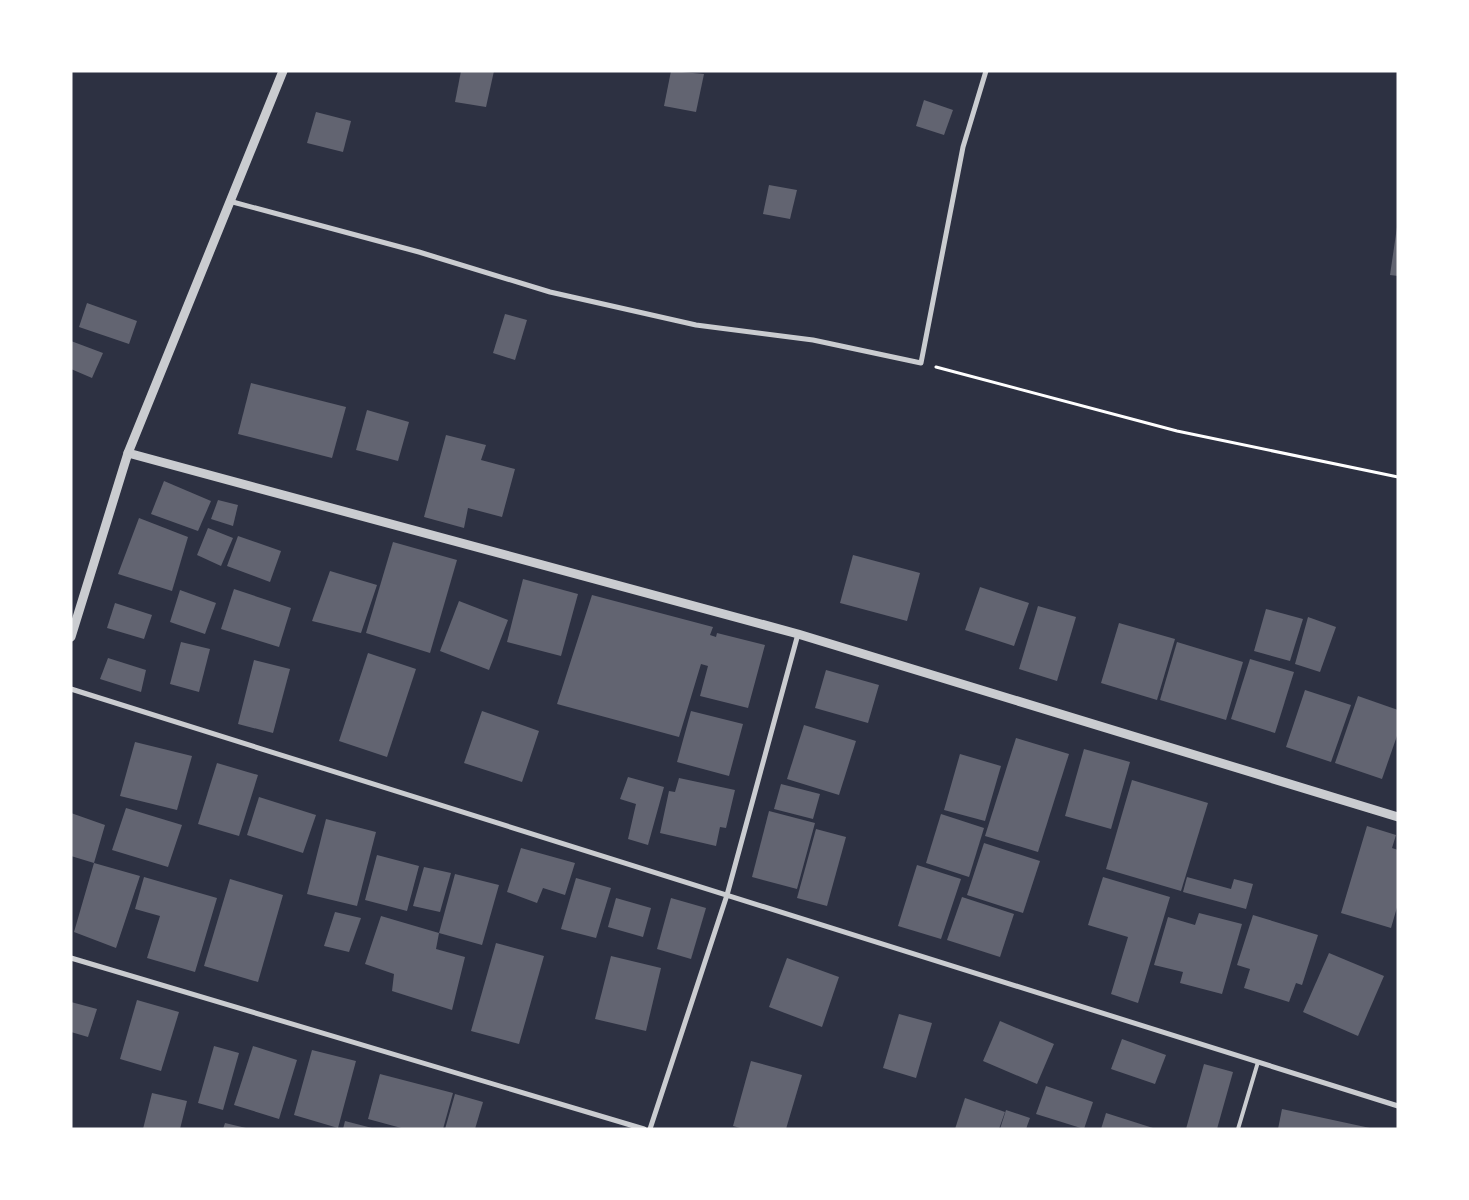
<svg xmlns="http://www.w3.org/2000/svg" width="1469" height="1200" viewBox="0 0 1469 1200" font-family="'Sofia Sans Condensed',sans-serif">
<rect width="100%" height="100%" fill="#2d3142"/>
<!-- building -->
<g fill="#626471">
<path d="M461 71H494L486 107 455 102Z"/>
<path d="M671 71 704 74 696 112 664 106Z"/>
<path d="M924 100 953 110 944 135 916 126Z"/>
<path d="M316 112 351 121 343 152 307 143Z"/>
<path d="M769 185 797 190 790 219 763 214Z"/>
<path d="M1397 227H1398V276L1390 275Z"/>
<path d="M87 303 137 321 129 344 79 327Z"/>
<path d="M505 314 527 320 515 360 493 353Z"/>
<path d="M71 341 103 353 92 378 71 369Z"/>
<path d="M251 383 346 407 332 458 238 434Z"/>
<path d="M367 410 409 422 398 461 356 450Z"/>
<path d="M446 435 486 445 481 460 515 469 502 517 468 508 464 528 424 517Z"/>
<path d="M164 481 211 501 198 531 151 514Z"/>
<path d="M218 500 238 505 233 526 211 519Z"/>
<path d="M139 518 188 537 172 591 118 574Z"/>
<path d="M208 528 233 538 221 566 197 555Z"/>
<path d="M238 536 281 551 270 582 227 566Z"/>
<path d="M393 542 457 560 430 653 366 633Z"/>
<path d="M853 555 920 573 907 621 840 603Z"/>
<path d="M330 571 377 585 361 633 312 621Z"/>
<path d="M523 579 578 594 561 656 507 642Z"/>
<path d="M980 587 1029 603 1014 646 965 630Z"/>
<path d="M234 589 291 608 279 647 221 629Z"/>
<path d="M180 590 216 603 205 634 170 622Z"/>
<path d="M592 595 713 627 710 635 716 637 717 633 765 645 748 708 700 696 708 666 701 664 679 737 557 704Z"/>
<path d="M459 601 508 620 489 670 440 651Z"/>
<path d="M115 603 152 615 144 639 107 628Z"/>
<path d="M1038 606 1076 617 1057 681 1019 669Z"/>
<path d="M1266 609 1303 619 1290 661 1254 651Z"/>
<path d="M1308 617 1336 627 1320 672 1295 664Z"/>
<path d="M1119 623 1175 639 1157 700 1101 683Z"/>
<path d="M181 642 210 649 199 692 170 684Z"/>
<path d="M1177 642 1243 662 1226 720 1160 700Z"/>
<path d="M368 653 416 669 387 757 339 741Z"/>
<path d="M108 658 146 670 141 692 100 679Z"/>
<path d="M1250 659 1294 672 1275 733 1231 719Z"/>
<path d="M254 660 290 669 273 733 238 724Z"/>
<path d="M826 670 879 685 868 723 815 708Z"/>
<path d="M1305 690 1351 705 1331 762 1286 747Z"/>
<path d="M1358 696 1398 710V733L1382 779 1335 763Z"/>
<path d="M482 711 539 731 522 782 464 763Z"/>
<path d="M691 711 743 724 729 776 677 762Z"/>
<path d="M804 725 856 741 839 795 787 779Z"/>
<path d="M1016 738 1069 754 1038 852 985 836Z"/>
<path d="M135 742 192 756 177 810 120 796Z"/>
<path d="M1084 749 1130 762 1111 829 1065 816Z"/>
<path d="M960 754 1001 766 985 821 944 810Z"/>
<path d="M217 763 258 775 239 836 198 824Z"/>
<path d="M628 777 664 787 648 845 628 839 636 804 620 799Z"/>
<path d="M679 778 735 790 726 828 720 827 716 846 660 833 669 791 675 792Z"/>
<path d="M1132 780 1208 803 1181 891 1106 869Z"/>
<path d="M781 784 820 794 813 819 774 809Z"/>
<path d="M259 797 316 815 303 853 247 835Z"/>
<path d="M126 808 182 825 168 867 112 850Z"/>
<path d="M769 811 815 823 797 889 752 877Z"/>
<path d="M71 813 105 825 94 863 140 876 116 948 74 932 94 863 71 856Z"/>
<path d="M941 814 984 828 969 877 926 863Z"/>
<path d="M326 819 376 832 357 906 307 894Z"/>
<path d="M1367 826 1396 835 1392 848 1398 850V904L1391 928 1341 913Z"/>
<path d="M816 829 846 837 827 906 797 898Z"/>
<path d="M984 843 1040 861 1023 913 967 895Z"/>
<path d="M521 848 575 863 565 895 543 888 537 903 507 892Z"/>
<path d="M377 855 419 866 407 911 365 900Z"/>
<path d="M917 865 961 879 941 939 898 926Z"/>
<path d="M424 867 451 873 440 912 413 906Z"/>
<path d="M455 874 499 885 482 945 439 933Z"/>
<path d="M144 877 217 898 195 972 147 958 160 916 135 909Z"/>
<path d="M1103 877 1170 897 1138 1003 1111 994 1128 937 1088 925Z"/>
<path d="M1187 877 1231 889 1234 879 1253 884 1246 909 1183 892Z"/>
<path d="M576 878 611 888 596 938 561 929Z"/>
<path d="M230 879 283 895 258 982 204 966Z"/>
<path d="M962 897 1014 914 1000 957 947 940Z"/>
<path d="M616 898 651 908 643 937 608 927Z"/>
<path d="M671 898 706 908 691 959 657 949Z"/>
<path d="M335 912 361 918 349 952 324 946Z"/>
<path d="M1199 913 1242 924 1222 994 1180 983 1183 972 1154 965 1168 917 1195 925Z"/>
<path d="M1253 915 1318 935 1302 985 1296 983 1289 1002 1244 988 1250 969 1237 965Z"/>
<path d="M381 916 439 933 436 949 465 957 452 1010 392 991 394 974 365 964Z"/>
<path d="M496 943 544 956 519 1044 471 1031Z"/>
<path d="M1329 953 1384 976 1358 1036 1303 1012Z"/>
<path d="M611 956 661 968 646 1031 595 1019Z"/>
<path d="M787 958 839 977 822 1027 769 1007Z"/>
<path d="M137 1000 179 1012 161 1071 120 1059Z"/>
<path d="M71 1002 97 1009 88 1037 71 1032Z"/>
<path d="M899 1014 932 1023 916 1078 883 1068Z"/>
<path d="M1000 1021 1054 1044 1037 1084 983 1061Z"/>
<path d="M1122 1039 1166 1055 1155 1084 1111 1069Z"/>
<path d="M214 1046 239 1053 223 1110 198 1103Z"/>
<path d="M253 1046 297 1060 279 1119 234 1105Z"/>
<path d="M312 1050 356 1061 338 1128 294 1115Z"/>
<path d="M751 1061 802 1075 786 1129H744L733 1126Z"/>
<path d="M1204 1064 1233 1072 1217 1129H1186Z"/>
<path d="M380 1074 453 1093 443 1129H405L368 1119Z"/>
<path d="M1046 1086 1093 1102 1084 1129 1036 1114Z"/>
<path d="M152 1093 187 1101 180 1129H143Z"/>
<path d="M455 1094 483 1102 475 1129H445Z"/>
<path d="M965 1098 1005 1112 999 1129H955Z"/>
<path d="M1282 1109 1370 1128V1129H1278Z"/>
<path d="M1006 1110 1030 1118 1026 1129H1000Z"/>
<path d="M1106 1113 1153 1128V1129H1101Z"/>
<path d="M345 1121 372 1128 371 1129H343Z"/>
<path d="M225 1123 246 1128V1129H223Z"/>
</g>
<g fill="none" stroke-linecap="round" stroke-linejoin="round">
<!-- path -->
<path stroke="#fff" stroke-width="3" d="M936 367 1177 431 1398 477"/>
<!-- service -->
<path stroke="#caccd0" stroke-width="4" d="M1238 1129 1258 1062"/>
<!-- minor -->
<g stroke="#caccd0" stroke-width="5">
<path d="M229 201 419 252 550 292 696 325 813 340 921 363 963 147 986 71"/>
<path d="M71 689 1398 1106"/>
<path d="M71 958 644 1129"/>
<path d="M650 1129 727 895 798 634"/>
</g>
<!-- tertiary -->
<g stroke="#caccd0" stroke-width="9">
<path d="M128 453 798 634 1398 817"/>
<path d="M71 637 128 453 283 71"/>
</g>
</g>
<!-- border -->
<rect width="1469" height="1200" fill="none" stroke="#ffffff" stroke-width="145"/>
</svg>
